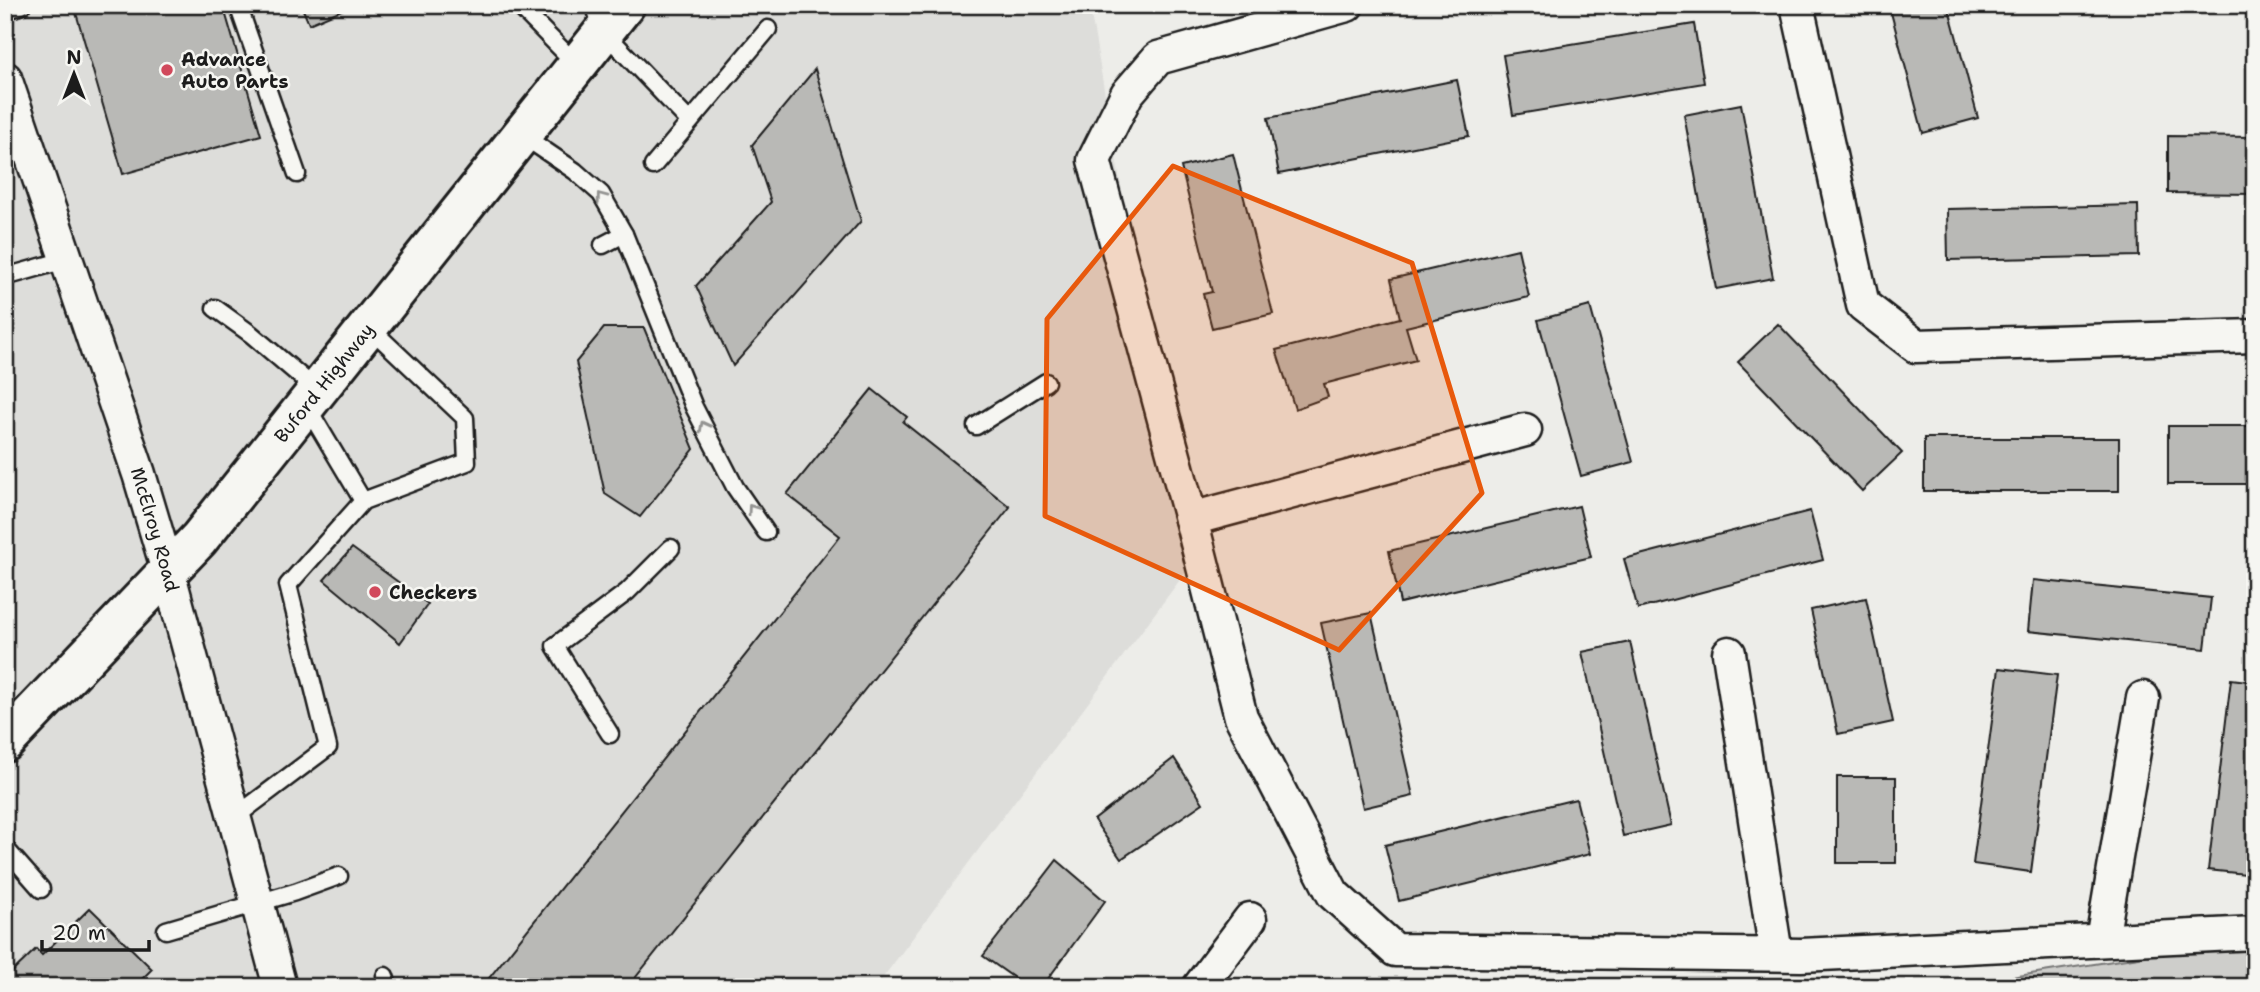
<svg xmlns="http://www.w3.org/2000/svg" width="2260" height="992" viewBox="0 0 2260 992" font-family="'Shantell Sans',sans-serif">
<rect width="100%" height="100%" fill="#edede9"/>
<filter id="ink" filterUnits="userSpaceOnUse"><feTurbulence type="fractalNoise" baseFrequency=".0143" numOctaves="2"/><feDisplacementMap in="SourceGraphic" scale="14" xChannelSelector="R" yChannelSelector="G"/><feConvolveMatrix kernelMatrix="1 2 1 2 8 2 1 2 1" color-interpolation-filters="sRGB"/></filter>
<g filter="url(#ink)">
<!-- built -->
<path fill="#ddddda" d="M5 5H1106L1090 9 1188 569 876 987H5Z"/>
<!-- green -->
<path fill="#cececb" stroke="#757574" stroke-width="2" d="M2255 948V987H1947L2190 949Z"/>
<!-- building -->
<g fill="#b9b9b6" stroke="#1c1c1c" stroke-width="2">
<path d="M77 5H223L261 135 123 174 74 6Z"/>
<path d="M301 5H353L309 24Z"/>
<path d="M1889 5H1948L1978 118 1923 133Z"/>
<path d="M1694 24 1704 83 1513 115 1503 55Z"/>
<path d="M815 69 861 221 733 366 696 286 771 202 752 145Z"/>
<path d="M1457 80 1469 136 1279 174 1268 118Z"/>
<path d="M1741 104 1773 278 1716 289 1684 115Z"/>
<path d="M2168 136 2255 137V194L2168 193Z"/>
<path d="M1233 154 1273 314 1212 328 1203 294 1212 292 1181 167Z"/>
<path d="M2138 205 2139 256 1948 260 1947 209Z"/>
<path d="M1518 249 1529 297 1406 327 1416 360 1324 384 1328 397 1295 409 1276 350 1400 318 1391 279Z"/>
<path d="M1590 306 1633 462 1581 476 1538 320Z"/>
<path d="M1778 324 1902 453 1862 491 1738 362Z"/>
<path d="M604 328H644L694 449 640 517 605 494 576 362Z"/>
<path d="M872 389 907 417 903 422 1010 507 628 987H482L840 536 787 494Z"/>
<rect x="2168" y="426" width="87" height="58"/>
<rect x="1924" y="438" width="195" height="53"/>
<path d="M1579 506 1591 557 1400 603 1389 551Z"/>
<path d="M1810 511 1823 560 1638 609 1624 559Z"/>
<path d="M352 548 428 604 400 643 324 580Z"/>
<path d="M2033 580 2211 598 2205 649 2028 631Z"/>
<path d="M1866 598 1893 722 1838 734 1811 610Z"/>
<path d="M1371 613 1413 796 1363 808 1321 623Z"/>
<path d="M1630 642 1671 825 1623 836 1582 652Z"/>
<path d="M1999 668 2057 675 2031 872 1973 864Z"/>
<path d="M2231 679 2255 682V875L2208 870Z"/>
<path d="M1174 758 1203 803 1121 859 1094 820Z"/>
<rect x="1837" y="777" width="59" height="86"/>
<path d="M1576 799 1590 854 1399 901 1385 845Z"/>
<path d="M1057 860 1105 901 1042 987H1027L983 956Z"/>
<path d="M90 908 152 969 134 987H5V979L36 949 42 955Z"/>
</g>
<g fill="none" stroke-linecap="round" stroke-linejoin="round">
<!-- lane casing -->
<g stroke="#1c1c1c" stroke-width="21">
<g id="lane">
<path d="M238 5 297 174"/>
<path d="M518 5 577 65"/>
<path d="M594 5 604 32 689 121"/>
<path d="M5 11 22 5"/>
<path d="M522 135 575 171 601 194 624 234 694 407 735 487 766 532"/>
<path d="M653 166 768 29"/>
<path d="M603 245 624 234"/>
<path d="M5 277 65 260"/>
<path d="M215 308 251 334 318 391"/>
<path d="M307 407 363 501"/>
<path d="M976 426 1046 382"/>
<path d="M610 734 555 646 627 592 671 548"/>
<path d="M235 817 328 747 288 585 363 501 467 462 465 418 369 327"/>
<path d="M5 848 41 889"/>
<path d="M166 930 295 892 339 876"/>
<path d="M385 976 388 987"/>
</g>
</g>
<!-- street casing -->
<g stroke="#1c1c1c" stroke-width="37">
<g id="street">
<path d="M1347 5 1158 58 1127 94 1094 160 1191 519 1241 717 1333 894 1395 950 1801 955 2255 933"/>
<path d="M1797 5 1863 305 1916 346 2255 336"/>
<path id="s1" d="M5 78 139 474 168 571 280 987"/>
<path d="M1191 519 1525 430"/>
<path d="M1729 653 1776 954"/>
<path d="M2102 940 2143 698"/>
<path d="M1199 987 1250 919"/>
</g>
</g>
<!-- primary casing -->
<g stroke="#1c1c1c" stroke-width="44">
<g id="primary">
<path id="s2" d="M5 742 199 539 625 5"/>
</g>
</g>
<!-- lane -->
<use href="#lane" stroke="#f6f6f2" stroke-width="16"/>
<!-- street -->
<use href="#street" stroke="#f6f6f2" stroke-width="32"/>
<!-- primary -->
<use href="#primary" stroke="#f6f6f2" stroke-width="38"/>
</g>
<!-- one-way arrows -->
<defs><path id="oneway-chevron" d="M-2-3.5L2.5 0L-2 3.5" fill="none" stroke-width="1.6" stroke-linecap="round" stroke-linejoin="round" transform="scale(1.75)"/></defs>
<g stroke="#949492">
<use href="#oneway-chevron" transform="translate(601 197) rotate(-127)"/>
<use href="#oneway-chevron" transform="translate(704 426) rotate(-118)"/>
<use href="#oneway-chevron" transform="translate(752 509) rotate(-125)"/>
</g>
</g>
<!-- marked area -->
<path fill="#e8590c" fill-opacity="0.2" stroke="#e8590c" stroke-width="5" stroke-linejoin="round" d="M1173 166 1412 263 1482 493 1339 650 1045 516 1047 319Z"/>
<!-- markers -->
<g fill="#d1495b" stroke="#f6f6f2" stroke-width="2.5">
<circle cx="167" cy="70" r="7"/>
<circle cx="375" cy="592" r="7"/>
</g>
<g text-anchor="middle" stroke-width="5" stroke-linejoin="round" paint-order="stroke">
<!-- poi labels -->
<g font-size="19" font-weight="bold" fill="#1c1c1c" stroke="#f6f6f2" text-anchor="start">
<text x="181" y="66">Advance<tspan x="181" dy="22">Auto Parts</tspan></text>
<text x="389" y="599">Checkers</text>
</g>
<!-- street labels -->
<g font-size="19" fill="#1c1c1c" stroke="#f6f6f2">
<text dy="7" stroke="none"><textPath href="#s2" startOffset="481">Buford Highway</textPath></text>
<text dy="7" stroke="none"><textPath href="#s1" startOffset="476">McElroy Road</textPath></text>
</g>
</g>
<!-- margin -->
<rect width="2260" height="992" fill="none" stroke="#f6f6f2" stroke-width="28"/>
<rect x="14" y="14" width="2232" height="964" fill="none" stroke="#1c1c1c" stroke-width="2.5" filter="url(#ink)"/>
<!-- north arrow -->
<g transform="translate(74 74)" stroke="#f6f6f2" stroke-width="5" paint-order="stroke">
<path d="M0-5L12 26L0 18L-12 26Z" fill="#1c1c1c"/>
<text y="-10" font-size="19" font-weight="bold" text-anchor="middle" fill="#1c1c1c">N</text>
</g>
<!-- scale -->
<path d="M42 940v10h107v-10" fill="none" stroke="#1c1c1c" stroke-width="3.5"/>
<text x="52" y="940" font-size="21" fill="#1c1c1c" stroke="#f6f6f2" stroke-width="5" paint-order="stroke">20 m</text>
</svg>
